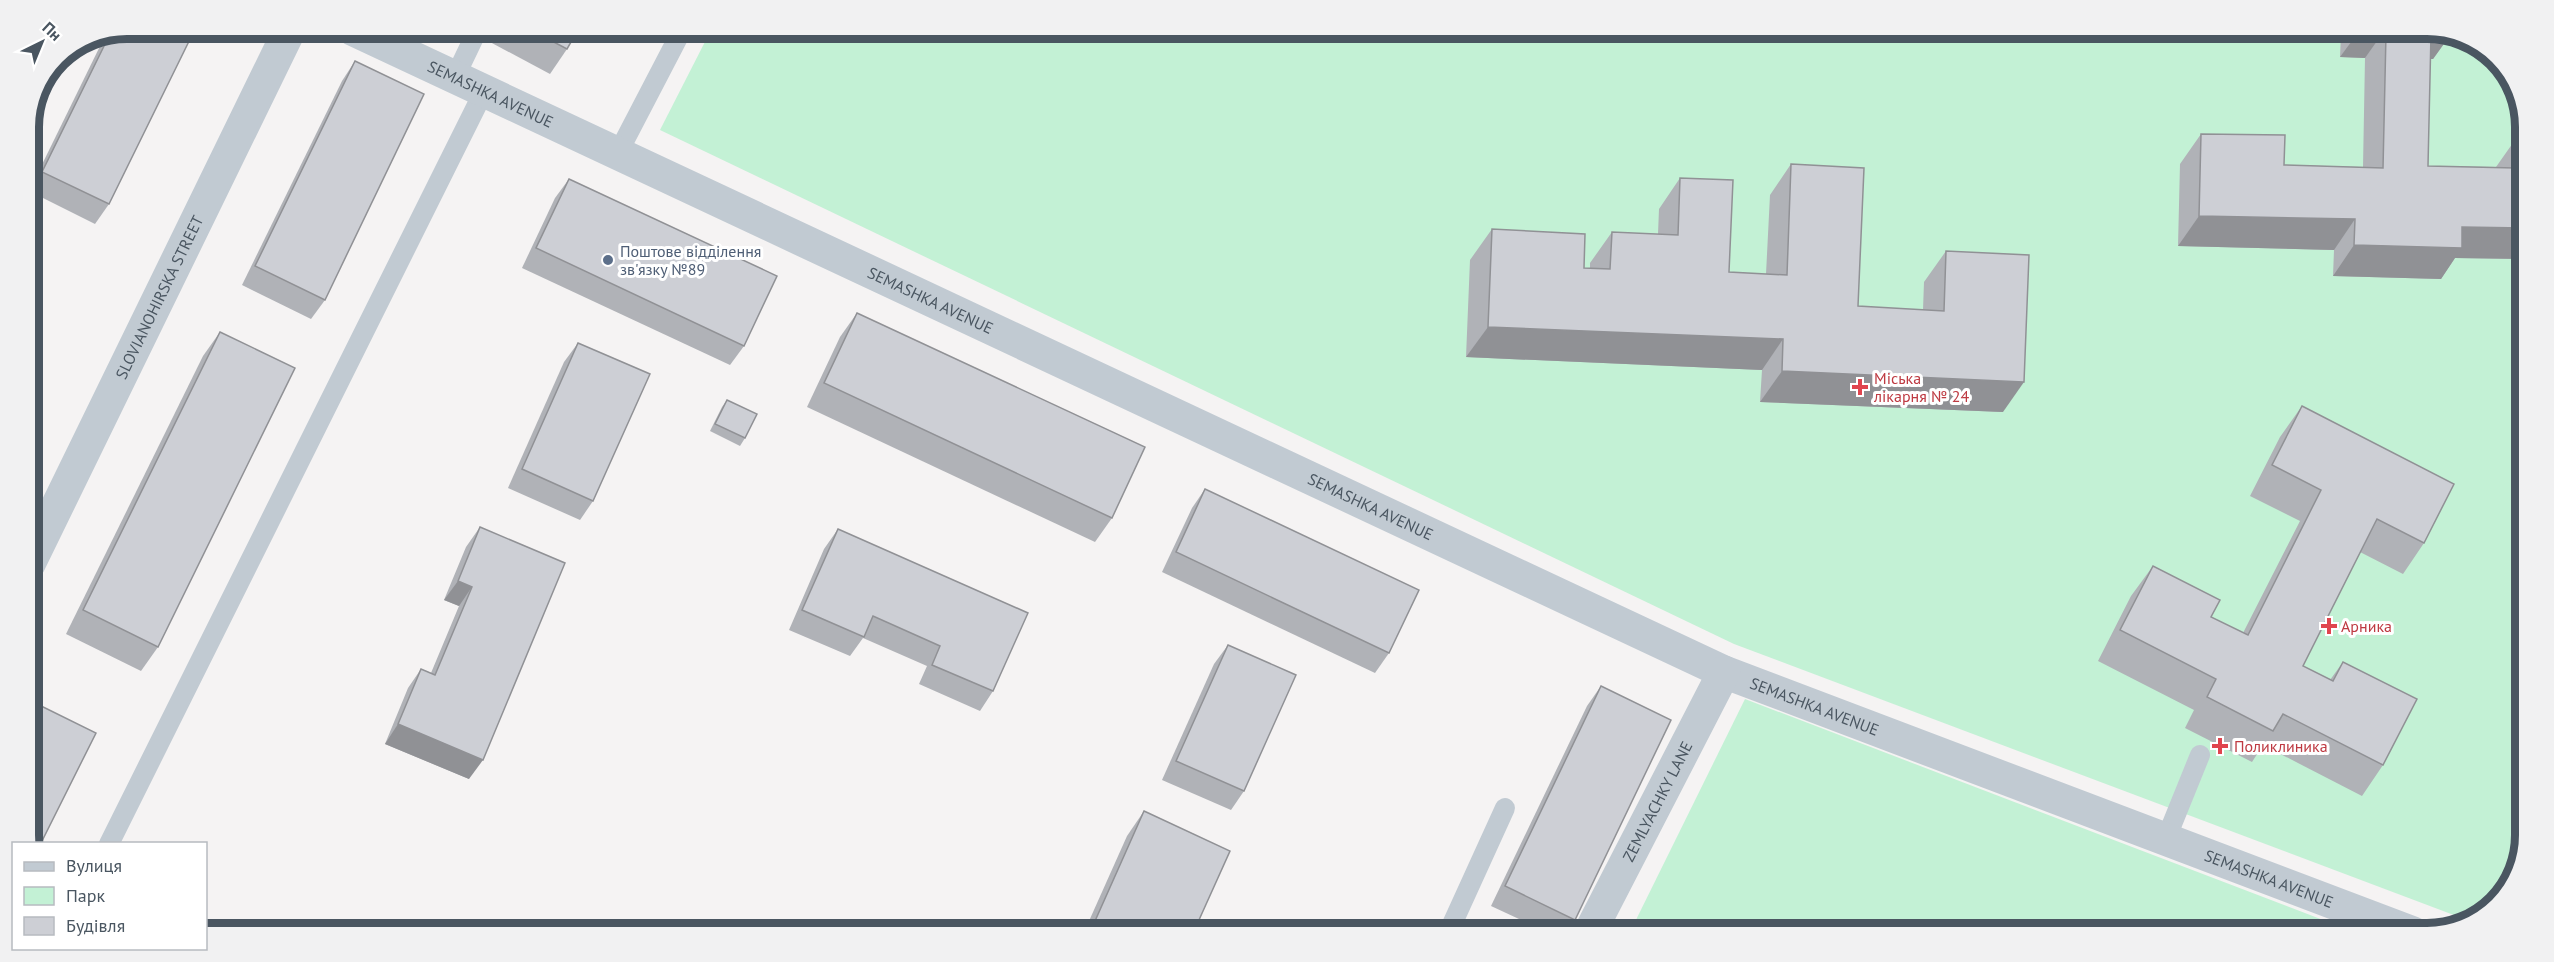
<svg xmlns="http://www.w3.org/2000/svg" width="2554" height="962" viewBox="0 0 2554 962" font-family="'PT Sans',sans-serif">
<rect width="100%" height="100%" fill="#f5f3f3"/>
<!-- green -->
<g fill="#c3f1d5">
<path d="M711 30 2459 34 2505 67 2525 121 2520 867 2487 913 2467 920 1734 644 660 130Z"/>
<path d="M1745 699 2357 933 1630 932Z"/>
</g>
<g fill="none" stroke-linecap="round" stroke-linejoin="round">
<!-- service -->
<g stroke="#c1cad2" stroke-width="20">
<path d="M455 77 478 29"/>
<path d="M618 153 682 30"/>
<path d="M2166 839 2200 755"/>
<path d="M109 844 484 91"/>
<path d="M1449 931 1505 808"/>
</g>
<!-- minor -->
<g stroke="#c1cad2" stroke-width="33">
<path id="s1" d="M352 29 1724 672 2413 933"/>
<path id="s2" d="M29 564 290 29"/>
<path id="s3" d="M1590 932 1724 672"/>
</g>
</g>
<!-- wall -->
<g fill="#b0b2b7">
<path d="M127 28 109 204 95 224 29 191 104 38Z"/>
<path d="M497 29 578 30 567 49 550 74 490 42Z"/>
<path d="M2341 34H2451L2433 59H2430L2428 166 2496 167 2515 140H2525L2524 259 2455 258 2441 279 2333 276 2334 250 2178 246 2180 164 2201 134 2284 165 2363 167 2365 58 2340 57Z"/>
<path d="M355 61 325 300 311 319 242 285 342 81Z"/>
<path d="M1791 164 1858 306 1923 310 1924 282 1946 251 2003 412 1760 402 1762 370 1466 357 1470 260 1492 229 1584 268 1590 269V263L1612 232 1658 234 1659 209 1680 178 1729 272 1766 274 1770 195Z"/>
<path d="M569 179 744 346 730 365 522 268 555 198Z"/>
<path d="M857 313 1112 518 1095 542 807 407 840 337Z"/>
<path d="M220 332 158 647 141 671 66 634 203 356Z"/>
<path d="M578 343 593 501 580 520 508 488 564 362Z"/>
<path d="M727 400 745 438 740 446 710 431 722 407Z"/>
<path d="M2302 406 2424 543 2403 574 2360 552 2303 666 2330 680 2343 662 2383 765 2362 796 2263 745 2252 762 2185 728 2194 710 2098 661 2131 596 2153 566 2211 617 2243 633 2300 521 2250 496 2280 437Z"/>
<path d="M1205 489 1389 653 1375 673 1162 572 1192 508Z"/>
<path d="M480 527 469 779 385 744 408 688 421 669 431 673 459 606 444 600 466 547Z"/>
<path d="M838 529 993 691 980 711 919 684 927 666 863 638 850 656 789 630 824 549Z"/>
<path d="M1228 645 1244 791 1231 810 1162 780 1214 664Z"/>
<path d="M1601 686 1575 920 1566 932 1545 931 1491 906 1587 706Z"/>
<path d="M1144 811 1194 931 1085 930 1127 836Z"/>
</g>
<!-- shaded-wall -->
<g fill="#909195">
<path d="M2357 34H2382L2365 58 2340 57Z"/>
<path d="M2427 34H2451L2433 59H2410Z"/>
<path d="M2199 216 2355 219 2334 250 2178 246Z"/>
<path d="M2462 227 2525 228 2524 259 2455 258 2441 279 2333 276 2354 245Z"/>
<path d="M1488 327 1783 339 1762 370 1466 357Z"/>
<path d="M1782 371 2024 382 2003 412 1760 402Z"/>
<path d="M458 581 472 587 459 606 444 600Z"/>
<path d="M398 724 483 760 469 779 385 744Z"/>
</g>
<!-- building -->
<g fill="#cdcfd5" stroke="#909195" stroke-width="1.5">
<path d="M127 28 195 29 109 204 42 172 109 36Z"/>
<path d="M529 29 578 30 567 49Z"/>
<path d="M2386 34H2431L2428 166 2515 168V140H2525V228L2462 227V248L2354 245 2355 219 2199 216 2201 134 2285 135 2284 165 2383 168Z"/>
<path d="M355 61 424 94 325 300 255 266Z"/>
<path d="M1791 164 1864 168 1858 306 1944 311 1946 251 2029 255 2024 382 1782 371 1783 339 1488 327 1492 229 1585 234 1584 268 1610 269 1612 232 1678 235 1680 178 1733 180 1729 272 1787 275Z"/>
<path d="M569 179 777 276 744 346 536 248Z"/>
<path d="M857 313 1145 447 1112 518 824 383Z"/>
<path d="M220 332 295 368 158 647 83 610Z"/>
<path d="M578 343 650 374 593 501 522 469Z"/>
<path d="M727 400 757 414 745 438 715 424Z"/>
<path d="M2302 406 2454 484 2424 543 2377 519 2303 666 2333 681 2343 662 2417 699 2383 765 2283 714 2273 731 2207 697 2216 679 2120 630 2153 566 2220 600 2211 617 2248 635 2321 490 2272 465Z"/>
<path d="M1205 489 1419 590 1389 653 1176 552Z"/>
<path d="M480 527 565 563 483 760 398 724 421 669 435 675 472 587 458 581Z"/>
<path d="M838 529 1028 613 993 691 932 665 940 646 873 616 864 637 802 610Z"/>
<path d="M1228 645 1296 675 1244 791 1176 761Z"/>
<path d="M1601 686 1671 720 1575 920 1505 886Z"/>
<path d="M29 700 96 733 41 843H30L29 841Z"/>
<path d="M1144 811 1230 851 1194 931 1091 930Z"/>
</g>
<!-- markers -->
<circle fill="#5c6f8a" stroke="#fff" stroke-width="2" cx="608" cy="260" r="6"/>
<g fill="#e0444e" stroke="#fff" stroke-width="2">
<path d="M1857 378h6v6h6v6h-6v6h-6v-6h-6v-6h6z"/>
<path d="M2326 617h6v6h6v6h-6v6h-6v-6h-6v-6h6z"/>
<path d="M2217 737h6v6h6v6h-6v6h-6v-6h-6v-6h6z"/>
</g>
<g text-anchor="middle" stroke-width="6" stroke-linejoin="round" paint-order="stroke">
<!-- street labels -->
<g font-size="16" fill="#4a5661" stroke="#fff">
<text dy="6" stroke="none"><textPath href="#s1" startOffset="153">SEMASHKA AVENUE</textPath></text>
<text dy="6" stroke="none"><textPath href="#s2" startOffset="297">SLOVIANOHIRSKA STREET</textPath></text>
<text dy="6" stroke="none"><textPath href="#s1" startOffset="639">SEMASHKA AVENUE</textPath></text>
<text dy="6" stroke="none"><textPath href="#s1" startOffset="1125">SEMASHKA AVENUE</textPath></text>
<text dy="6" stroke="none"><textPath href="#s1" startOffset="1612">SEMASHKA AVENUE</textPath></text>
<text dy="6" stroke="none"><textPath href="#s3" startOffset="147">ZEMLYACHKY LANE</textPath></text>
<text dy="6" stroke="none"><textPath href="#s1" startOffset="2098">SEMASHKA AVENUE</textPath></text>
</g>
<!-- service labels -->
<g font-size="16" fill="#4e5e75" stroke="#fff" text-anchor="start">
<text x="620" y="257">Поштове відділення<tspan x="620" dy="18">зв'язку №89</tspan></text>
</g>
<!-- health labels -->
<g font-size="16" fill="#be3a42" stroke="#fff" text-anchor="start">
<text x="1874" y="384">Міська<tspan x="1874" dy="18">лікарня № 24</tspan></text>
<text x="2341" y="632">Арника</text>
<text x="2234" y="752">Поликлиника</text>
</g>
</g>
<!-- crop -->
<path d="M0 0H2554V962H0ZM127 39H2427A88 88 0 0 1 2515 127V835A88 88 0 0 1 2427 923H127A88 88 0 0 1 39 835V127A88 88 0 0 1 127 39Z" fill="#f1f1f2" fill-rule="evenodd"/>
<path fill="none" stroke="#4a5661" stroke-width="8" d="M127 39H2427A88 88 0 0 1 2515 127V835A88 88 0 0 1 2427 923H127A88 88 0 0 1 39 835V127A88 88 0 0 1 127 39Z"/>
<!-- legend -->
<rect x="12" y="842" width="195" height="108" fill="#ffffff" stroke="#b7bbc0" stroke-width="1.5"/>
<rect x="24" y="862" width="30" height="9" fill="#c1cad2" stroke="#b7bbc0" stroke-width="1.5"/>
<text x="66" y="872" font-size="18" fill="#4a5661">Вулиця</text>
<rect x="24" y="887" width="30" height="18" fill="#c3f1d5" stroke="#b7bbc0" stroke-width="1.5"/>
<text x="66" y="902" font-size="18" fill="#4a5661">Парк</text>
<rect x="24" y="917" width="30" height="18" fill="#cdcfd5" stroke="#b7bbc0" stroke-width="1.5"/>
<text x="66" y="932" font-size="18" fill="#4a5661">Будівля</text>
<!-- north arrow -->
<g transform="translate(42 42) rotate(43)" stroke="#ffffff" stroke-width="4.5" paint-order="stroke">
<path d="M0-4.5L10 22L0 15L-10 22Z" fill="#4a5661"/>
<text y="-9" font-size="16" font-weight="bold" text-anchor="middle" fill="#4a5661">Пн</text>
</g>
</svg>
